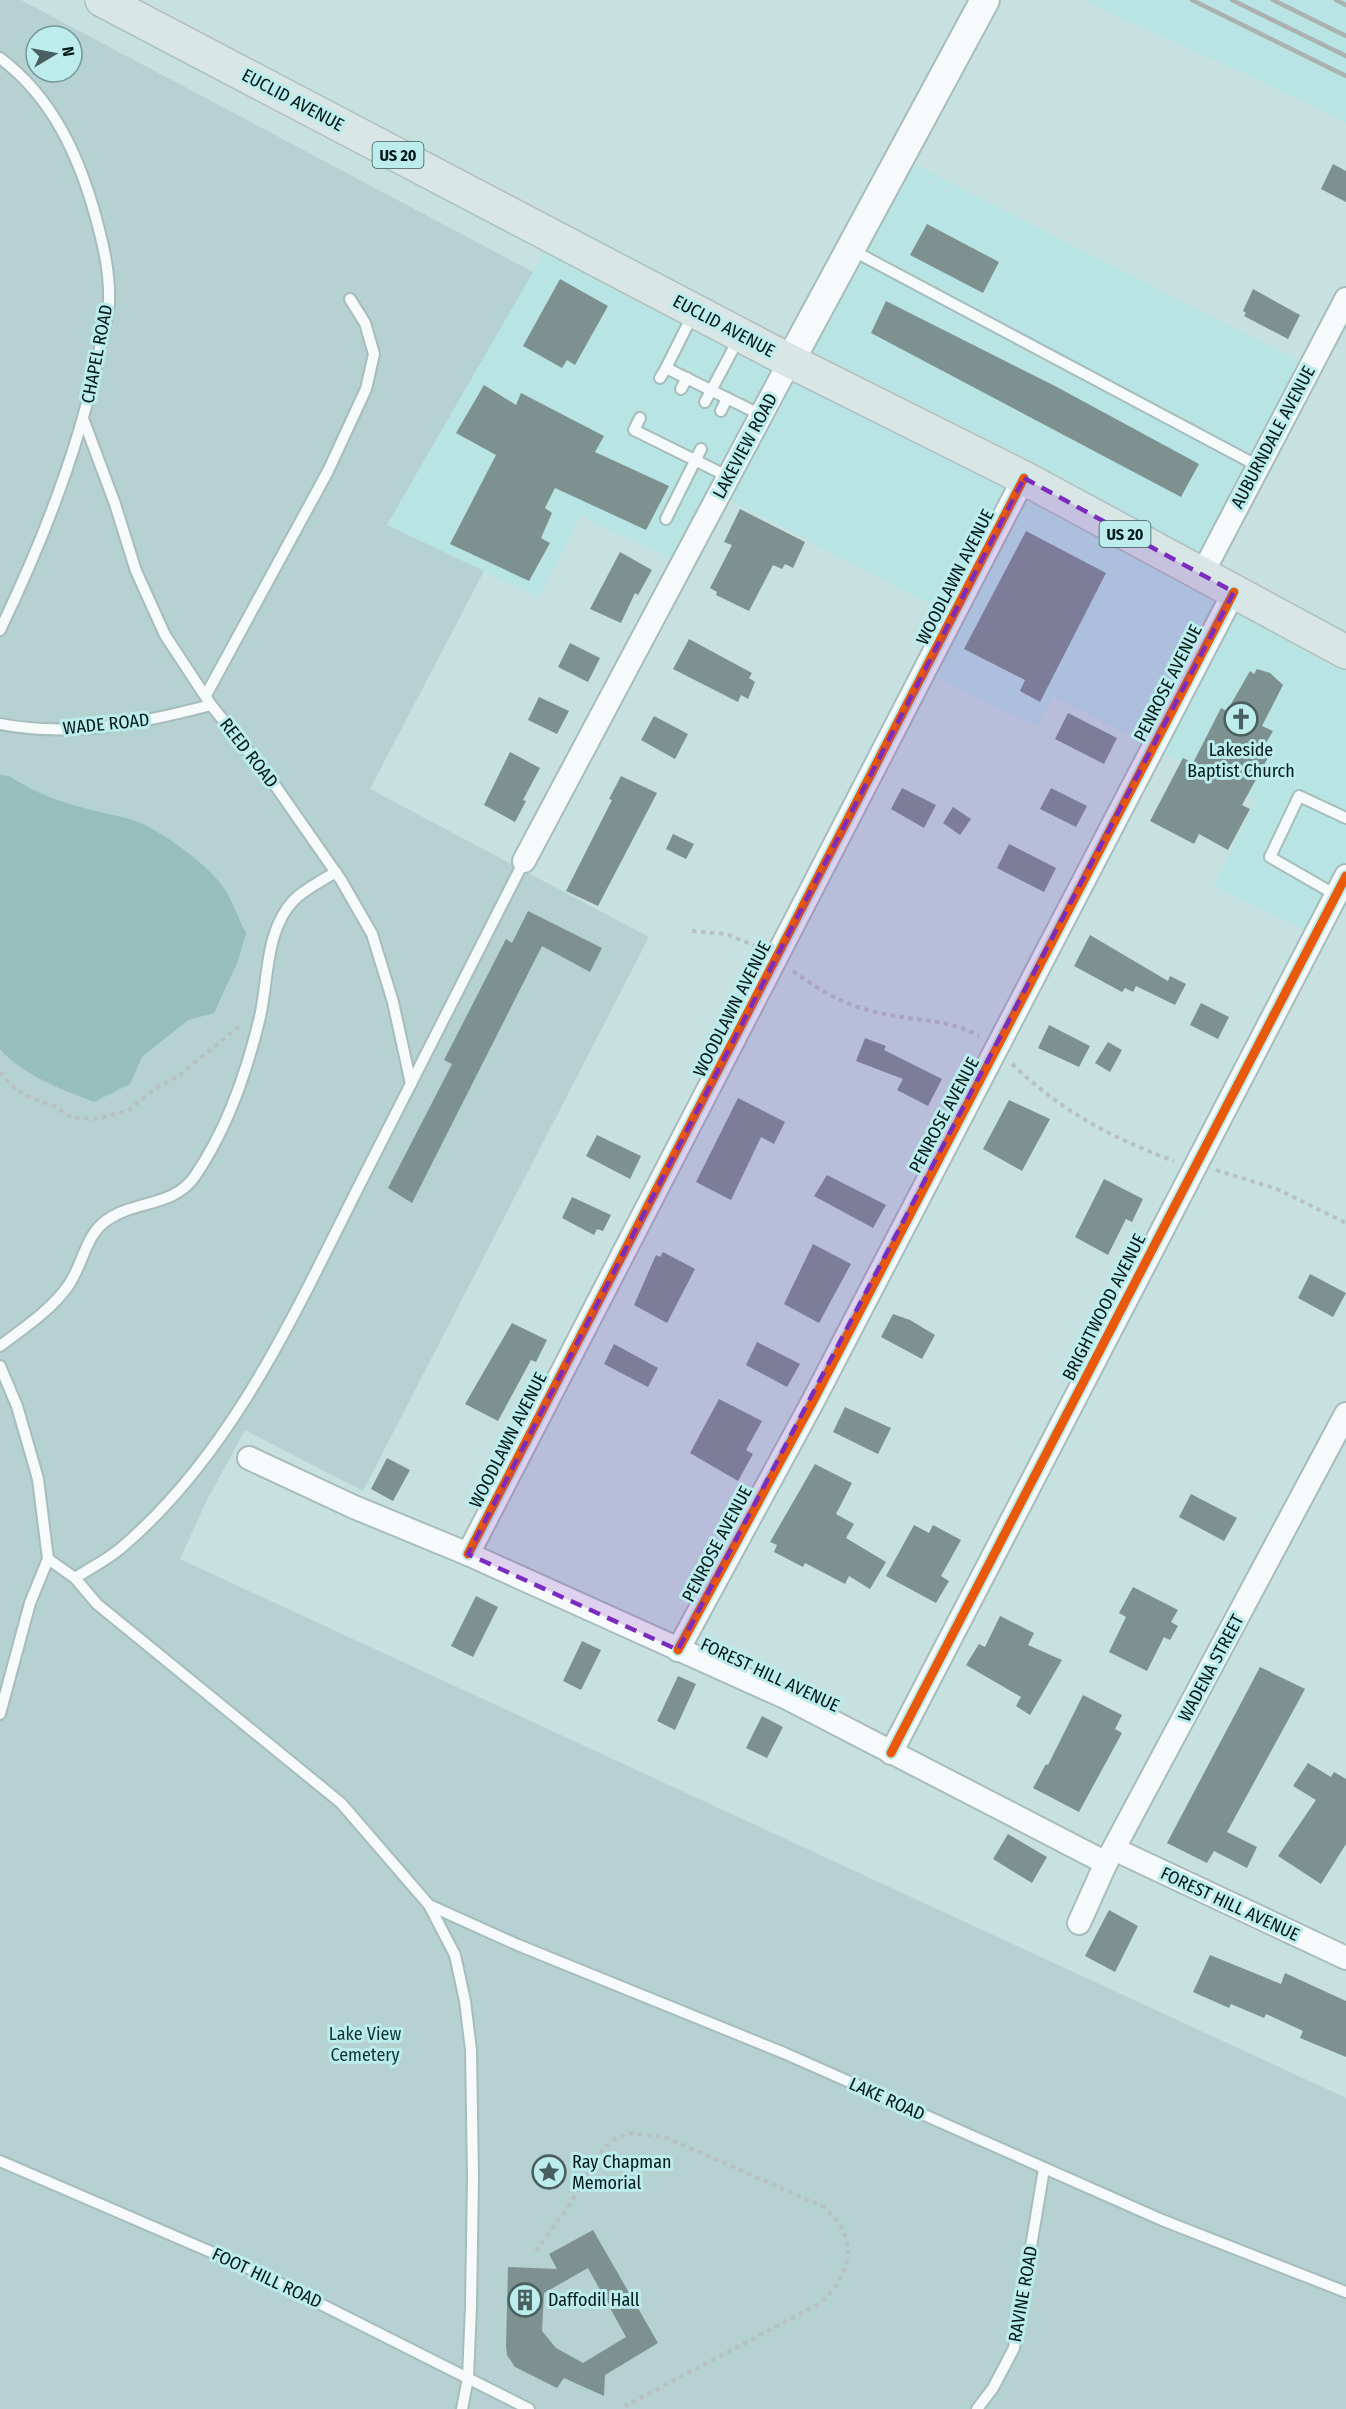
<svg xmlns="http://www.w3.org/2000/svg" width="1346" height="2409" viewBox="0 0 1346 2409" font-family="'Fira Sans Condensed',sans-serif">
<rect width="100%" height="100%" fill="#c7e1e1"/>
<!-- built -->
<g fill="#b8e4e4">
<path d="M1082 0H1346V123L1254 78Z"/>
<path d="M900 157 1310 367 1201 575 1346 652V900L1315 935 1214 886 1256 800 1053 696 1037 726 924 672 953 616 720 495 683 564 581 516 539 597 387 526 553 236 789 361Z"/>
</g>
<!-- green -->
<path fill="#b6d1d1" fill-rule="evenodd" d="M0 0H21L533 272 387 525 484 571 370 789 649 937 363 1491 245 1430 206 1502 180 1559 1346 2098V2409H0ZM36 36H72V72H36Z"/>
<!-- water -->
<path fill="#97bdbd" d="M0 775 9 776C51 803 82 807 129 819 156 826 204 862 221 884 232 898 238 918 246 933L238 961 214 1013 188 1020 142 1057 130 1084 94 1102C61 1089 24 1076 0 1049Z"/>
<!-- building -->
<g fill="#7d9191" fill-rule="evenodd">
<path d="M1333 164 1346 171V202L1321 189Z"/>
<path d="M927 224 999 262 983 293 910 255Z"/>
<path d="M560 279 608 306 575 365 567 360 562 368 523 346Z"/>
<path d="M1253 289 1300 315 1288 339 1244 316 1246 313 1243 311Z"/>
<path d="M886 301 1055 386 1199 464 1181 497 871 333Z"/>
<path d="M484 385 516 405 521 393 604 436 595 452 669 486 646 530 555 488 545 508 552 513 541 538 550 543 529 581 450 544 496 455 456 433Z"/>
<path d="M740 509 805 542 793 568 785 564 782 569 773 565 749 611 716 595 717 592 710 588 732 545 724 542Z"/>
<path d="M1026 531 1106 573 1040 702 1020 691 1025 680 964 649Z"/>
<path d="M620 552 652 570 638 595 635 593 621 623 590 609Z"/>
<path d="M689 639 752 673 749 678 755 682 748 699 741 695 738 702 673 669Z"/>
<path d="M570 643 600 658 588 682 558 667Z"/>
<path d="M1257 669 1270 673 1283 685 1262 726 1273 731 1262 750 1270 754 1242 805 1250 809 1228 850 1199 834 1194 844 1150 821 1183 758 1193 763 1221 708 1227 711 1250 671 1254 674Z"/>
<path d="M539 697 569 711 557 734 528 720Z"/>
<path d="M1068 713 1117 738 1104 764 1055 739Z"/>
<path d="M654 716 688 734 675 759 641 740Z"/>
<path d="M510 752 540 768 523 800 526 801 515 822 484 805Z"/>
<path d="M621 776 657 793 598 906 566 891 612 800 609 799Z"/>
<path d="M902 788 936 805 924 828 891 809Z"/>
<path d="M1051 788 1087 806 1076 827 1040 809Z"/>
<path d="M953 807 971 819 960 835 943 823Z"/>
<path d="M673 834 694 844 686 859 666 849Z"/>
<path d="M1009 844 1056 868 1044 892 997 868Z"/>
<path d="M528 911 602 948 590 972 542 946 412 1203 388 1188 452 1064 444 1060 506 939 512 943Z"/>
<path d="M1090 935 1168 981 1170 976 1186 984 1175 1005 1136 986 1133 992 1125 988 1122 992 1074 966Z"/>
<path d="M1201 1003 1229 1017 1218 1039 1190 1025Z"/>
<path d="M1049 1025 1090 1046 1079 1067 1038 1048Z"/>
<path d="M865 1038 886 1046 884 1050 942 1079 928 1106 897 1090 903 1079 856 1061Z"/>
<path d="M1108 1042 1122 1050 1110 1072 1095 1063Z"/>
<path d="M738 1098 785 1122 774 1144 761 1137 731 1200 696 1182Z"/>
<path d="M1009 1100 1050 1119 1022 1171 983 1149Z"/>
<path d="M597 1135 641 1156 630 1179 586 1156Z"/>
<path d="M827 1175 886 1205 873 1228 814 1196Z"/>
<path d="M1104 1179 1143 1199 1132 1222 1126 1219 1108 1255 1075 1237Z"/>
<path d="M572 1197 611 1215 603 1231 597 1229 594 1235 562 1218Z"/>
<path d="M813 1244 851 1264 819 1323 784 1304Z"/>
<path d="M663 1252 695 1269 667 1323 634 1305 656 1255 660 1257Z"/>
<path d="M1310 1274 1346 1293 1333 1317 1298 1298Z"/>
<path d="M893 1314 910 1320 935 1335 922 1359 881 1337Z"/>
<path d="M512 1323 547 1340 536 1362 531 1360 498 1421 465 1404Z"/>
<path d="M757 1342 800 1364 787 1387 746 1365Z"/>
<path d="M614 1344 658 1368 648 1387 604 1364Z"/>
<path d="M719 1399 762 1421 746 1450 753 1454 738 1481 690 1453Z"/>
<path d="M845 1407 891 1428 878 1454 833 1432Z"/>
<path d="M387 1458 410 1470 393 1501 371 1489Z"/>
<path d="M815 1464 852 1483 836 1514 854 1524 846 1538 886 1562 870 1589 849 1576 845 1584 805 1563 803 1567 774 1552 777 1545 770 1542Z"/>
<path d="M1191 1494 1237 1518 1224 1541 1179 1517Z"/>
<path d="M914 1525 929 1533 933 1525 961 1540 941 1576 949 1581 936 1603 886 1576Z"/>
<path d="M1133 1587 1178 1610 1171 1622 1178 1626 1170 1640 1164 1637 1147 1671 1109 1652 1126 1617 1119 1613Z"/>
<path d="M476 1596 498 1607 473 1657 451 1646Z"/>
<path d="M1000 1616 1034 1633 1028 1645 1062 1660 1030 1715 1016 1706 1021 1697 966 1665 979 1644 985 1647Z"/>
<path d="M582 1641 601 1650 581 1690 563 1681Z"/>
<path d="M1260 1667 1305 1689 1227 1832 1257 1847 1247 1868 1214 1851 1207 1863 1167 1843Z"/>
<path d="M678 1676 696 1684 675 1730 657 1721Z"/>
<path d="M1083 1695 1122 1715 1115 1729 1122 1733 1079 1812 1033 1788 1046 1764 1048 1765Z"/>
<path d="M762 1716 783 1727 767 1758 746 1748Z"/>
<path d="M1308 1763 1331 1777 1334 1772 1346 1779V1844L1321 1884 1278 1856 1316 1800 1293 1786Z"/>
<path d="M1008 1834 1047 1857 1032 1883 993 1859Z"/>
<path d="M1109 1910 1138 1926 1115 1972 1085 1956Z"/>
<path d="M1210 1955 1281 1984 1285 1973 1346 2001V2057L1300 2038 1303 2031 1266 2014 1264 2018 1231 2004 1229 2008 1193 1992Z"/>
<path d="M593 2230 658 2343 605 2375 604 2396 564 2378 557 2388 515 2367 507 2355 506 2346 508 2267 557 2269 549 2254ZM588 2268 626 2337 583 2363 556 2348 542 2331 544 2293Z"/>
</g>
<g fill="none" stroke-linecap="round" stroke-linejoin="round">
<!-- service casing -->
<g stroke="#a7bcbc" stroke-width="14">
<g id="service">
<path d="M0 58C53 98 79 156 96 218 104 247 110 274 109 303 107 322 101 342 97 361 77 455 42 543 0 630"/>
<path d="M850 249 1258 466"/>
<path d="M666 368 693 314"/>
<path d="M660 378 666 368 761 415"/>
<path d="M681 389 687 378"/>
<path d="M705 402 739 338"/>
<path d="M721 411 727 398"/>
<path d="M640 418 634 430 729 477"/>
<path d="M84 421 115 504 136 571 165 635 211 705 272 781 341 880 372 934 393 1002 411 1084"/>
<path d="M666 519 701 449"/>
<path d="M206 695 328 471 366 389 374 354 365 323 350 299"/>
<path d="M0 724C72 738 142 723 211 705"/>
<path d="M1336 895 1270 857 1299 796 1346 818"/>
<path d="M0 1346C24 1328 51 1310 68 1286 83 1265 85 1235 107 1220 135 1200 174 1207 195 1176 226 1131 246 1074 259 1021 269 982 264 931 294 900 305 889 323 880 336 872"/>
<path d="M0 1366 17 1406 38 1479 48 1559 30 1603 0 1714"/>
<path d="M48 1559 75 1578C90 1568 107 1560 121 1548 234 1452 296 1310 362 1180 416 1074 470 967 524 861"/>
<path d="M75 1578 97 1604 341 1803 429 1905 455 1955 465 2001 471 2050 473 2178 471 2306 468 2378 462 2409"/>
<path d="M429 1905 518 1945 784 2053 1162 2220 1346 2292"/>
<path d="M0 2161 255 2271 529 2409"/>
<path d="M977 2409 993 2388 1014 2348 1044 2169"/>
</g>
</g>
<!-- minor casing -->
<g stroke="#a7bcbc" stroke-width="26">
<g id="minor">
<path d="M1201 576 1346 299"/>
<path d="M524 861 790 361"/>
<path d="M249 1458 354 1507 468 1554 787 1698 1106 1863"/>
<path d="M468 1554 1024 478"/>
<path d="M678 1650 812 1403 1234 592"/>
<path d="M891 1753 1346 876"/>
<path d="M1114 1849 1346 1958"/>
<path d="M1079 1923 1106 1863 1346 1414"/>
</g>
</g>
<!-- tertiary casing -->
<g stroke="#a7bcbc" stroke-width="32">
<path id="tertiary" d="M790 361 985 0"/>
</g>
<!-- primary casing -->
<g stroke="#b0bebe" stroke-width="36">
<path id="primary" d="M102 0 790 361 1024 478 1346 652"/>
</g>
<!-- path -->
<g stroke="#b8c1c1" stroke-width="4" stroke-dasharray="4.5 4.5" stroke-linecap="butt">
<path d="M692 931 726 934 758 947"/>
<path d="M793 971C821 992 851 1008 885 1014 917 1021 949 1019 979 1036"/>
<path d="M1012 1064C1060 1110 1111 1138 1174 1161"/>
<path d="M0 1072 15 1089 27 1096 54 1106 73 1118 95 1119 127 1111 159 1086 177 1077 242 1024"/>
<path d="M1216 1170 1277 1189 1346 1223"/>
<path d="M536 2251 570 2204 602 2150 616 2138 630 2133 665 2137 824 2207C860 2239 853 2274 819 2304L625 2406"/>
</g>
<!-- service -->
<use href="#service" stroke="#f7fafa" stroke-width="10"/>
<!-- minor -->
<use href="#minor" stroke="#f7fafa" stroke-width="22"/>
<!-- tertiary -->
<use href="#tertiary" stroke="#f7fafa" stroke-width="28"/>
<!-- primary -->
<use href="#primary" stroke="#d9e6e6" stroke-width="33"/>
<!-- rail -->
<g stroke="#abb1b1" stroke-width="4.5">
<path d="M1192 0 1346 76"/>
<path d="M1232 0 1346 56"/>
<path d="M1273 0 1346 36"/>
<path d="M1336 0 1346 5"/>
</g>
<!-- cycleway casing -->
<g stroke="#bcecec" stroke-width="13">
<g id="cycleway">
<path d="M468 1554 1024 478"/>
<path d="M678 1650 812 1403 1234 592"/>
<path d="M891 1753 1346 876"/>
</g>
</g>
<!-- cycleway -->
<use href="#cycleway" stroke="#e8590c" stroke-width="9"/>
</g>
<!-- marked area -->
<path fill="#7b2cbf" fill-opacity="0.2" stroke="#7b2cbf" stroke-width="4.5" stroke-dasharray="12 8" stroke-linejoin="round" d="M1024 478 1234 592 678 1650 468 1554Z"/>
<!-- icons -->
<defs>
<g id="church-ring" transform="scale(1.725)"><circle r="9.5" fill="#bcecec" stroke="#4a5f5f" stroke-width="1.5"/><path d="M-1.2-6h2.4v3.5h3.3v2.4h-3.3V6h-2.4V-.1h-3.3v-2.4h3.3Z" fill="#4a5f5f"/></g>
<g id="sight-ring" transform="scale(1.725)"><circle r="9.5" fill="#bcecec" stroke="#4a5f5f" stroke-width="1.5"/><path d="M0-6L1.8-2.2L6-1.7L2.9 1.2L3.7 5.4L0 3.3L-3.7 5.4L-2.9 1.2L-6-1.7L-1.8-2.2Z" fill="#4a5f5f"/></g>
<g id="building-ring" transform="scale(1.725)"><circle r="9.5" fill="#bcecec" stroke="#4a5f5f" stroke-width="1.5"/><path d="M-4-6H4V6H1V3H-1V6H-4ZM-2.5-4.3h1.7v1.8h-1.7ZM.8-4.3h1.7v1.8H.8ZM-2.5-1h1.7V.8h-1.7ZM.8-1h1.7V.8H.8Z" fill="#4a5f5f"/></g>
</defs>
<g fill-rule="evenodd">
<use href="#church-ring" x="1241" y="719"/>
<use href="#sight-ring" x="549" y="2172"/>
<use href="#building-ring" x="525" y="2300"/>
</g>
<g text-anchor="middle" stroke-width="6" stroke-linejoin="round" paint-order="stroke">
<!-- shield labels -->
<g fill="#bcecec" stroke="#3d5858" stroke-width="1.5">
<rect x="372.5" y="142" width="51" height="26" rx="4.5"/>
<rect x="1099.5" y="521" width="51" height="26" rx="4.5"/>
</g>
<g font-size="16" font-weight="bold" fill="#061919">
<text x="398" y="161">US 20</text>
<text x="1125" y="540">US 20</text>
</g>
<!-- street labels -->
<g font-size="18" fill="#061919" stroke="#bcecec">
<text transform="translate(293 100) rotate(28)" y="6">EUCLID AVENUE</text>
<text transform="translate(724 326) rotate(28)" y="6">EUCLID AVENUE</text>
<text transform="translate(97 354) rotate(-79)" y="6">CHAPEL ROAD</text>
<text transform="translate(1273 437) rotate(-62)" y="6">AUBURNDALE AVENUE</text>
<text transform="translate(745 446) rotate(-62)" y="6">LAKEVIEW ROAD</text>
<text transform="translate(955 577) rotate(-63)" y="6">WOODLAWN AVENUE</text>
<text transform="translate(1168 683) rotate(-63)" y="6">PENROSE AVENUE</text>
<text transform="translate(106 724) rotate(-6)" y="6">WADE ROAD</text>
<text transform="translate(249 753) rotate(52)" y="6">REED ROAD</text>
<text transform="translate(732 1009) rotate(-63)" y="6">WOODLAWN AVENUE</text>
<text transform="translate(944 1115) rotate(-62)" y="6">PENROSE AVENUE</text>
<text transform="translate(1104 1307) rotate(-63)" y="6">BRIGHTWOOD AVENUE</text>
<text transform="translate(508 1440) rotate(-63)" y="6">WOODLAWN AVENUE</text>
<text transform="translate(717 1544) rotate(-62)" y="6">PENROSE AVENUE</text>
<text transform="translate(1211 1668) rotate(-62)" y="6">WADENA STREET</text>
<text transform="translate(770 1675) rotate(25)" y="6">FOREST HILL AVENUE</text>
<text transform="translate(1230 1904) rotate(25)" y="6">FOREST HILL AVENUE</text>
<text transform="translate(887 2099) rotate(24)" y="6">LAKE ROAD</text>
<text transform="translate(267 2278) rotate(25)" y="6">FOOT HILL ROAD</text>
<text transform="translate(1023 2294) rotate(-80)" y="6">RAVINE ROAD</text>
</g>
<!-- poi labels -->
<g font-size="18" fill="#061919" stroke="#bcecec" text-anchor="start">
<text x="1241" y="756" text-anchor="middle">Lakeside<tspan x="1241" dy="21">Baptist Church</tspan></text>
<text x="572" y="2168">Ray Chapman<tspan x="572" dy="21">Memorial</tspan></text>
<text x="548" y="2306">Daffodil Hall</text>
</g>
<!-- park labels -->
<g font-size="18" fill="#0b3738" stroke="#bcecec">
<text x="365" y="2040">Lake View<tspan x="365" dy="21">Cemetery</tspan></text>
</g>
</g>
<!-- north arrow -->
<g transform="translate(54 54) rotate(80)"><circle r="28" fill="#bcecec" stroke="#739898" stroke-width="1.5"/>
<path d="M0-4.5L10 22L0 15L-10 22Z" fill="#4a5f5f"/>
<text y="-9" font-size="16" font-weight="bold" text-anchor="middle" fill="#061919">N</text>
</g>
</svg>
